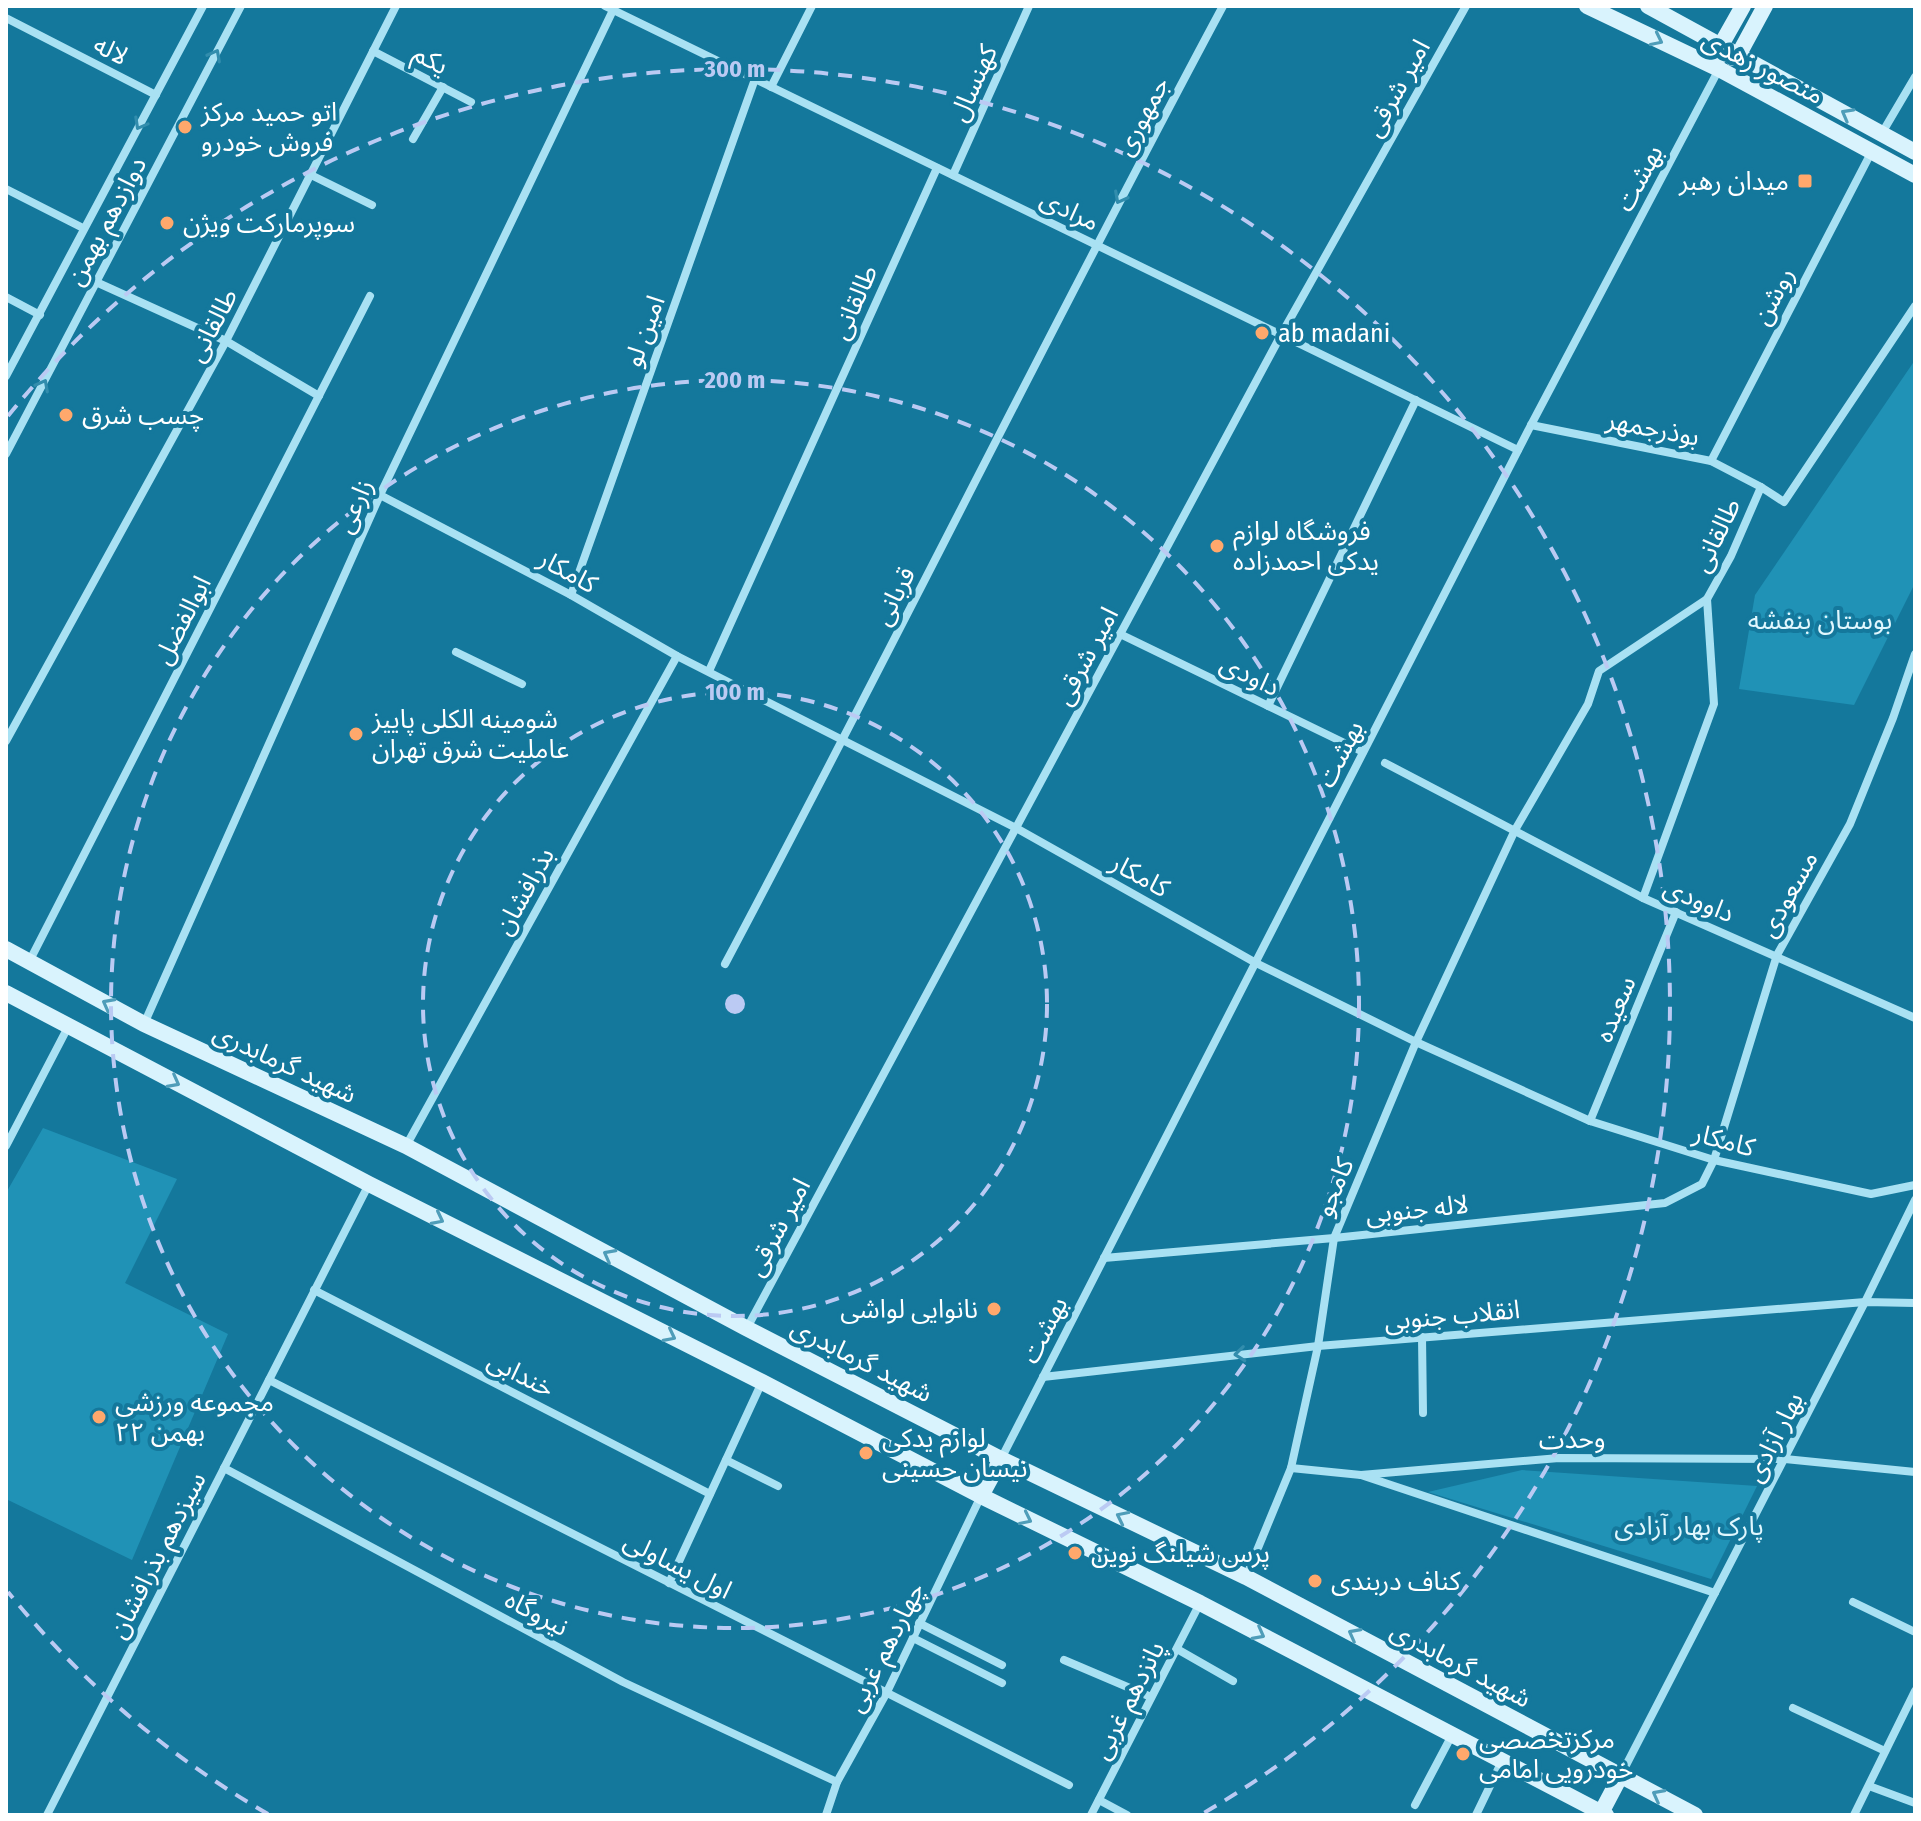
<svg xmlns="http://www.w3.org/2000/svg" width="1921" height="1821" viewBox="0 0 1921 1821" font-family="'Fira Sans Condensed','Noto Sans Arabic',sans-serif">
<rect width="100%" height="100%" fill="#14789c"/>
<!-- green -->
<g fill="#2092b6">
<path d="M1915 360V583L1854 705 1739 689 1755 595Z"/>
<path d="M43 1128 177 1179 125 1283 228 1334 132 1560 6 1499V1193Z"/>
<path d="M1522 1470 1757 1486 1711 1579 1428 1492Z"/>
</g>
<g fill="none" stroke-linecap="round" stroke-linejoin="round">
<!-- minor -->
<g stroke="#a9e1f3" stroke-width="8">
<path d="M605 6 1518 450"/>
<path d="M6 18 156 95"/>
<path d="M373 51 471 102"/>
<path d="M771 87 812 6"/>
<path d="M1882 133 1915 77"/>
<path d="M413 139 443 87"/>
<path d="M311 175 372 205"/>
<path d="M953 175 1029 6"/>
<path d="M6 189 83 228"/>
<path d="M96 282 226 341 319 396"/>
<path d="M6 297 40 315"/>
<path d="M6 376 203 6"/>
<path d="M1531 425 1711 461 1761 487"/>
<path d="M6 454 241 6"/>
<path d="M1711 461 1872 151"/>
<path d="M380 495 571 595 677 656 1016 828 1256 963 1416 1042 1590 1121 1714 1160 1871 1194 1915 1185"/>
<path d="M571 595 755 79"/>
<path d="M1120 634 1363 752"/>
<path d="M456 652 522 684"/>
<path d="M709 671 937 168"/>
<path d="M1268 706 1416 400"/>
<path d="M6 741 226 341 396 6"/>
<path d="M1385 763 1643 898 1915 1018"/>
<path d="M1643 898 1714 704 1707 599 1731 556 1761 487 1784 502 1915 306"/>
<path d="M29 962 370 296"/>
<path d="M725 964C894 646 1053 323 1223 6"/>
<path d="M144 1024 380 495 615 6"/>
<path d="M1590 1121 1676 912"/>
<path d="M6 1146 68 1027"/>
<path d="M406 1146 677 656"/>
<path d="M1104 1258 1334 1238 1665 1203 1702 1184 1714 1160 1777 955 1850 824 1893 718 1915 654"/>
<path d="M314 1290 710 1494"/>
<path d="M747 1328 1281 335 1466 6"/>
<path d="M1422 1337 1423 1413"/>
<path d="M1043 1377 1318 1346 1865 1302 1915 1303"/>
<path d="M269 1380 1069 1785"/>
<path d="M1001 1459 1531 425 1719 69"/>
<path d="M726 1460 778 1486"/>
<path d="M224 1468 623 1682 837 1782"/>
<path d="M1291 1468 1361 1475 1715 1593"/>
<path d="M1361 1475 1559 1458 1785 1459 1915 1472"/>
<path d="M1246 1577 1291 1468 1318 1346 1334 1238 1416 1042 1515 830 1588 704 1599 671 1707 599"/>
<path d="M669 1583 762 1382"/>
<path d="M1853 1602 1915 1632"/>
<path d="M919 1623 1002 1665"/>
<path d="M913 1638 1002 1683"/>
<path d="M1177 1649 1233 1681"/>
<path d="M1064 1660 1151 1697"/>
<path d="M1793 1708 1885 1751"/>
<path d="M1621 1775 1865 1302 1915 1200"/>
<path d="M1869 1786 1915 1803"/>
<path d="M1099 1800 1127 1815"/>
<path d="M1415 1805 1452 1735"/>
<path d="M47 1815 369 1184"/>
<path d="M826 1815 837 1782 887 1692 981 1496"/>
<path d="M1091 1815 1200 1603"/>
<path d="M1476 1815 1502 1761"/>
<path d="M1854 1815 1915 1691"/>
</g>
<!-- secondary -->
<g stroke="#d9f3fd" stroke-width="16">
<path d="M1587 6 1719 69 1915 175"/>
<path d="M1648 6 1915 152"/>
<path d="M1720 56 1721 45 1743 6"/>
<path d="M1733 58 1739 54 1765 6"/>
<path d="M6 949 144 1024 406 1146 746 1328 1001 1459 1246 1577 1695 1815"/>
<path d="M6 993 369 1184 762 1382 981 1496 1200 1603 1606 1815"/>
<path d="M981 1496 1001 1459"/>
<path d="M1601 1813 1621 1775"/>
</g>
</g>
<!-- one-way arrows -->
<defs><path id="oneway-chevron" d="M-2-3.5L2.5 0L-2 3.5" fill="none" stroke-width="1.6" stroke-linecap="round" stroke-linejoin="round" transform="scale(2)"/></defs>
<g stroke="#4f9db9">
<use href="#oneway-chevron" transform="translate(1657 40) rotate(26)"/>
<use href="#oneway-chevron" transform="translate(1847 114) rotate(-151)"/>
<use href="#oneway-chevron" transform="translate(108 1004) rotate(-152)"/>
<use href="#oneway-chevron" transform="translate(174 1082) rotate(28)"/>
<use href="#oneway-chevron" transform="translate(438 1219) rotate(27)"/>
<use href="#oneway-chevron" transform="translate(609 1255) rotate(-152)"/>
<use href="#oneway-chevron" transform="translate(670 1336) rotate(27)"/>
<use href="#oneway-chevron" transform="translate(1122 1517) rotate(-154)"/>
<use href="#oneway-chevron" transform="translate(1026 1519) rotate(26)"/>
<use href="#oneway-chevron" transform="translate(1259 1634) rotate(28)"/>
<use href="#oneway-chevron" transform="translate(1354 1634) rotate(-152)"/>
<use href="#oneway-chevron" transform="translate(1658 1795) rotate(-152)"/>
</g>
<g stroke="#328dad">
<use href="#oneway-chevron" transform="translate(215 55) rotate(-62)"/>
<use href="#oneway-chevron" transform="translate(140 124) rotate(119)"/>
<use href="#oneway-chevron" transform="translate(1120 198) rotate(118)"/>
<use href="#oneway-chevron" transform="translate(43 385) rotate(-62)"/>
<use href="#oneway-chevron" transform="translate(1240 1354) rotate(174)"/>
</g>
<!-- distance rings -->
<g fill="none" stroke="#bbcaf3" stroke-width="4" stroke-dasharray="14 10">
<circle cx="735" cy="1004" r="312"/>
<circle cx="735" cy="1004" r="624"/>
<path d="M268 1814A935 935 0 0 1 8 1592M8 416A935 935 0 1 1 1202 1814"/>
</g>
<!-- markers -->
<g fill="#ffa86c" stroke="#14789c" stroke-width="3">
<circle cx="185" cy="127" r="8"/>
<rect x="1797" y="173" width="16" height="16" rx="4"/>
<circle cx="167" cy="223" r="8"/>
<circle cx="1262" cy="333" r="8"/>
<circle cx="66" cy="415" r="8"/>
<circle cx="1217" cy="546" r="8"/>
<circle cx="356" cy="734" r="8"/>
<circle cx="994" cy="1309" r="8"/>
<circle cx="99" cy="1417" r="8"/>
<circle cx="866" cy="1453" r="8"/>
<circle cx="1075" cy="1553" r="8"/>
<circle cx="1315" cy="1581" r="8"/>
<circle cx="1463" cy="1754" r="8"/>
</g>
<g text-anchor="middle" stroke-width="8" stroke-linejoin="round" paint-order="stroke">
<!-- street labels -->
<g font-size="26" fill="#fff" stroke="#14789c">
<text transform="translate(111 50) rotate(27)" y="9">لاله</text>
<text transform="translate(431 59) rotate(28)" y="9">یکم</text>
<text transform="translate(1763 67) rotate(27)" y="9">منصور زهدی</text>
<text transform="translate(973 83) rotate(-66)" y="9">کهنسال</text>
<text transform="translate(1397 88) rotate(-61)" y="9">امیر شرقی</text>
<text transform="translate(1142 116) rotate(-62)" y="9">جمهوری</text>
<text transform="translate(1639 178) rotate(-62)" y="9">بهشت</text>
<text transform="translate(1070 210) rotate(26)" y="9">مرادی</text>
<text transform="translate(106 221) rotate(-62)" y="9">دوازدهم بهمن</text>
<text transform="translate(1773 296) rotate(-63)" y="9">روشن</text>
<text transform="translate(854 302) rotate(-66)" y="9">طالقانی</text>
<text transform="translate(212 325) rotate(-62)" y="9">طالقانی</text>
<text transform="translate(644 331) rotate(-70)" y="9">امین لو</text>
<text transform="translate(1653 428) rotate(11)" y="9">بوذرجمهر</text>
<text transform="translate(354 506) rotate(-66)" y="9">زارعی</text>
<text transform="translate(1716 535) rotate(-64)" y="9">طالقانی</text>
<text transform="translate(568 571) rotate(29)" y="9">کامکار</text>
<text transform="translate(894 596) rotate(-63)" y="9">قربانی</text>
<text transform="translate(182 620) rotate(-63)" y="9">ابوالفضل</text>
<text transform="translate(1086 656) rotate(-62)" y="9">امیر شرقی</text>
<text transform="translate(1250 675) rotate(26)" y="9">داودی</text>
<text transform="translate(1340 754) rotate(-63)" y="9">بهشت</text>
<text transform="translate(1140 875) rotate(29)" y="9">کامکار</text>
<text transform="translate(524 891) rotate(-61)" y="9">بذرافشان</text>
<text transform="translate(1788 894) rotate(-61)" y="9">مسعودی</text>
<text transform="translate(1699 900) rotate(23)" y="9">داوودی</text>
<text transform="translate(1615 1009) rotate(-68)" y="9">سعیده</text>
<text transform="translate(285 1063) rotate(25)" y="9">شهید گرمابدری</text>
<text transform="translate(1724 1140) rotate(15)" y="9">کامکار</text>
<text transform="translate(1334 1187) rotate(-67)" y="9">کامجو</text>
<text transform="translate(1417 1209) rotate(-6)" y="9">لاله جنوبی</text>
<text transform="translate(778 1227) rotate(-62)" y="9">امیر شرقی</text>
<text transform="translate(1452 1315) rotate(-5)" y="9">انقلاب جنوبی</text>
<text transform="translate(1044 1330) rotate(-63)" y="9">بهشت</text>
<text transform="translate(862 1360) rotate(27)" y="9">شهید گرمابدری</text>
<text transform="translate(521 1374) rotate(27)" y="9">خندابی</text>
<text transform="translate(1774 1437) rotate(-63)" y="9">بهار آزادی</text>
<text transform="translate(1572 1439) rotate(-2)" y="9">وحدت</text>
<text transform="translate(157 1555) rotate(-63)" y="9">سیزدهم بذرافشان</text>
<text transform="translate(678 1565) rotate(27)" y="9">اول یساولی</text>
<text transform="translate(537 1613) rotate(28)" y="9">نیروگاه</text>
<text transform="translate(885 1647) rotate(-63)" y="9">چهاردهم غربی</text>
<text transform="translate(1461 1664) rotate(28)" y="9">شهید گرمابدری</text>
<text transform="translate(1128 1700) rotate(-63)" y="9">پانزدهم غربی</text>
</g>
<!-- poi labels -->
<g font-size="26" fill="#fff" stroke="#14789c" text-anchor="start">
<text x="201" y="121">اتو حمید مرکز<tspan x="201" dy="30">فروش خودرو</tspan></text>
<text x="1789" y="190" text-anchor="end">میدان رهبر</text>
<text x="183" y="232">سوپرمارکت ویژن</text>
<text x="1278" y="342">ab madani</text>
<text x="82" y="424">چسب شرق</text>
<text x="1233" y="540">فروشگاه لوازم<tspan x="1233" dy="30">یدکی احمدزاده</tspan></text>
<text x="372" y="728">شومینه الکلی پاییز<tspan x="372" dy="30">عاملیت شرق تهران</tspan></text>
<text x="978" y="1318" text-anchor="end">نانوایی لواشی</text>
<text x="115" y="1411">مجموعه ورزشی<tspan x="115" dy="30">۲۲ بهمن</tspan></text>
<text x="882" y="1447">لوازم یدکی<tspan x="882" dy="30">نیسان حسینی</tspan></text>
<text x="1091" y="1562">پرس شیلنگ نوین</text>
<text x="1331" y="1590">کناف دربندی</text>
<text x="1479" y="1748">مرکزتخصصی<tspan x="1479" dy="30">خودرویی امامی</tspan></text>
</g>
<!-- park labels -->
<g font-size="26" fill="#e0f7fe" stroke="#14789c">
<text x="1820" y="629">بوستان بنفشه</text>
<text x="1689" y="1535">پارک بهار آزادی</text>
</g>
</g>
<circle cx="735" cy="1004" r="12" fill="#bbcaf3" stroke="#14789c" stroke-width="4"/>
<g font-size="24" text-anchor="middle" font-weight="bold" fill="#bbcaf3" stroke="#14789c" stroke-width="8" stroke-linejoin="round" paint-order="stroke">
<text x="735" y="77">300 m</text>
<text x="735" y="388">200 m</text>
<text x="735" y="700">100 m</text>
</g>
<!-- border -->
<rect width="1921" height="1821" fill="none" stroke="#ffffff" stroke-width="16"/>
</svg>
